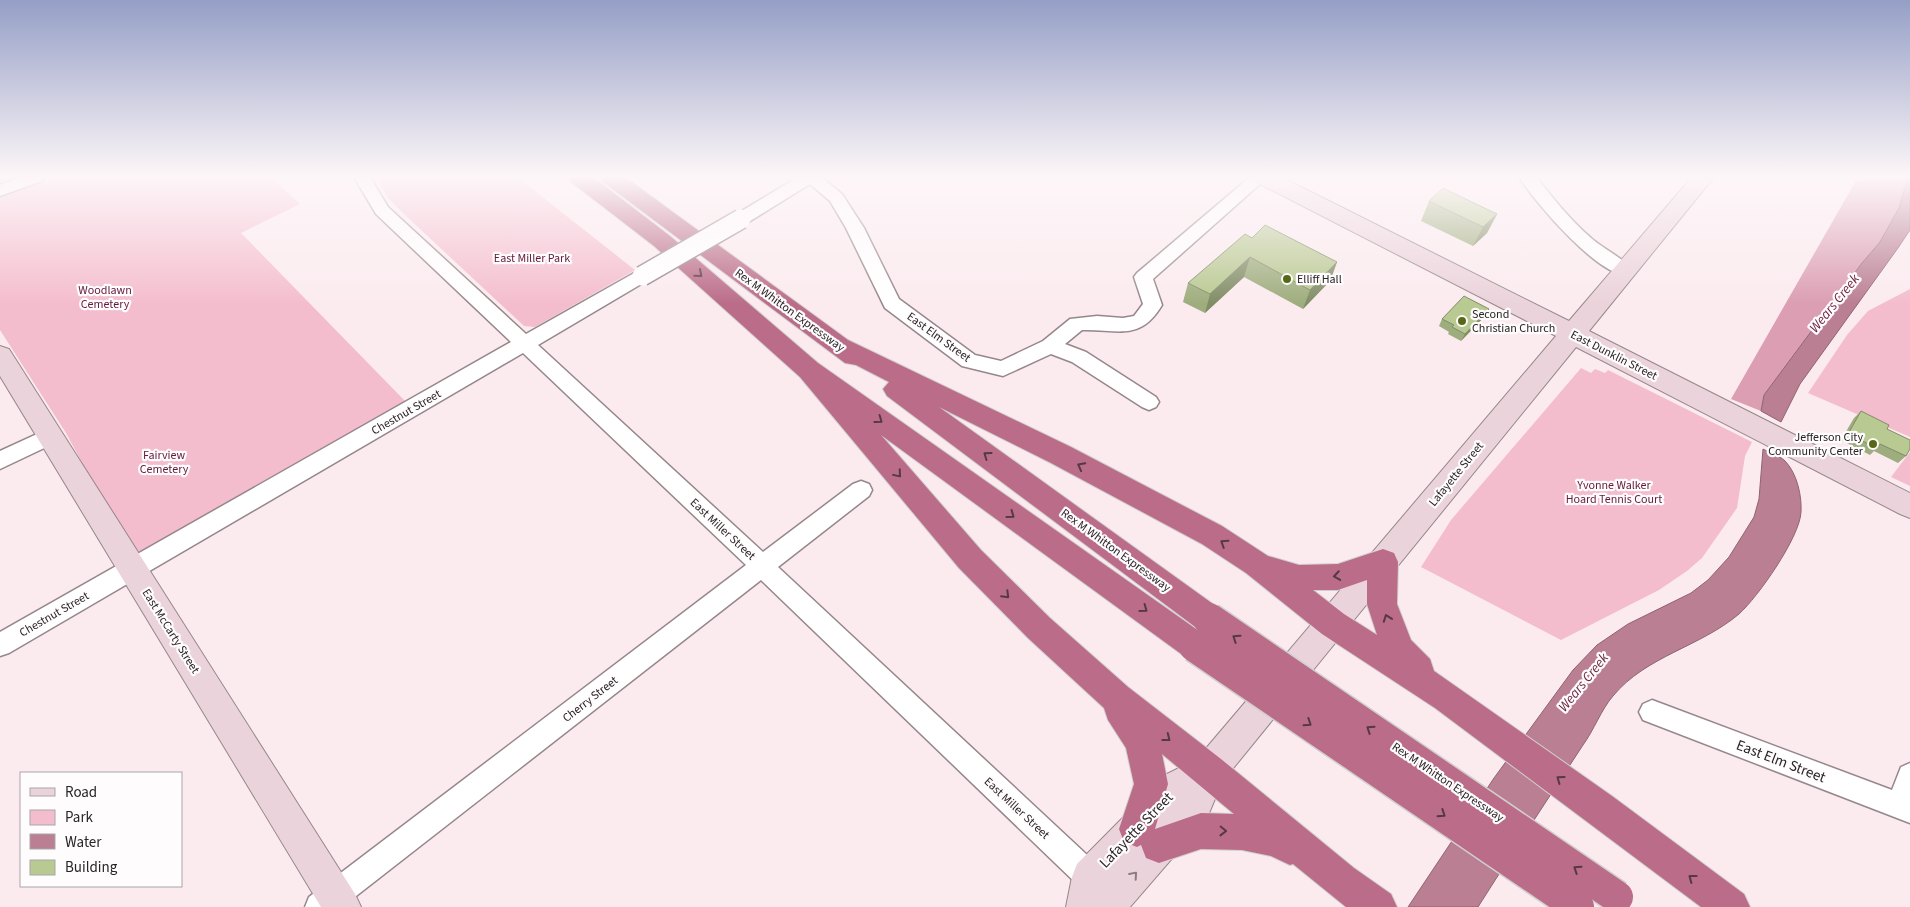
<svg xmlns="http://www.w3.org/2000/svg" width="1910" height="907" viewBox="0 0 1910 907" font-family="'Source Sans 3',sans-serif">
<rect width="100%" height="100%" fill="#fbebef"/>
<!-- green -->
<g fill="#f4bdce">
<path d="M0 177H273L271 178 300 204 241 233 406 402 151 550 139 551 128 548 66 433 0 330Z"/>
<path d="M376 177H517L635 270 535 327 524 326 405 215 388 198Z"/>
<path d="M1910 289V437L1808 393 1847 335 1868 311Z"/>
<path d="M1581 368 1591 373 1595 369 1605 373 1608 370 1752 442 1745 456 1737 508 1702 558 1687 571 1659 590 1561 640 1421 567 1451 520Z"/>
<path d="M1910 452V486L1891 477Z"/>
</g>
<!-- forest -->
<path fill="#db9eb2" d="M1858 177H1908L1899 208 1880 242 1862 263 1764 395 1761 411 1731 399Z"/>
<!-- water -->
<g fill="#ba7f93" stroke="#8e6472">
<path d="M1908 177H1910V230L1898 248 1800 384 1781 422 1761 411 1764 395 1862 263 1880 242 1899 208Z"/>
<path d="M1763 449C1770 453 1781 456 1786 462 1797 474 1802 496 1801 512 1800 537 1758 597 1739 614 1700 647 1646 656 1613 696 1601 710 1594 730 1583 745 1548 799 1512 853 1478 907H1408L1494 778 1573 670 1597 645 1628 624 1691 593 1708 580 1729 557 1754 517 1759 499Z"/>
</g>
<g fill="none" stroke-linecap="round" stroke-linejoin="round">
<!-- street casing -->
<g stroke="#95878b" stroke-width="3">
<g id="street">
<path d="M21 177H44L42 181 0 196V185Z"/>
<path d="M354 177H370L388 207 526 334 636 272 642 270 648 272 651 276 648 280 538 345 763 552 853 484 861 481 869 484 872 490 869 496 778 567 1100 867 1104 877 1100 887 1090 891 1080 887 761 580 342 907H305L309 897 746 565 523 353 9 653 0 656V632L511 342 376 214Z"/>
<path d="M798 177H821L842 194 864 228 899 299 975 355 1001 361 1043 341 1070 319 1097 316 1123 318 1134 316 1143 304 1134 277 1137 273 1250 177H1268L1153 279 1162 305C1140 342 1118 329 1082 330L1065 344 1086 352 1156 397 1159 402 1156 407 1149 410 1142 407 1072 362 1051 354 1003 376 962 366 885 308 846 228 830 201 810 184 747 223 741 225 735 223 732 219 735 215Z"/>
<path d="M1519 177H1536C1553 198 1570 220 1591 238 1601 247 1631 264 1635 271L1632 275C1603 283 1534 201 1519 177Z"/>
<path d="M50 428 57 430 60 436 57 442 0 469V451Z"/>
<path d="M1652 700 1892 790 1901 767 1910 763V823L1643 720 1639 712 1643 704Z"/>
</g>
</g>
<!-- secondary casing -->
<g stroke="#95878b" stroke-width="2">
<g id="secondary">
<path d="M1253 177H1281L1569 321 1692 177H1714L1589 331 1910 493V518L1900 514 1576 347 1222 782 1207 818 1130 907H1066L1072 877 1077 864 1165 775 1197 759 1556 336 1256 182Z"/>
<path d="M0 346 9 349 355 894 361 907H321L0 376Z"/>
</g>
</g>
<!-- highway casing -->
<g stroke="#d0cfcf" stroke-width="2">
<g id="highway">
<path d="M568 177H593L670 236 818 363 1206 636 1211 646 1206 656 1195 660 1184 656 881 435 981 550 1050 618 1128 687 1221 759 1354 868 1391 894 1397 907H1346L1293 864 1290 865 1271 856 1242 850 1201 849 1159 863 1146 858 1141 845 1137 847 1124 842 1119 829 1134 784 1126 748 1108 720 1104 708 1028 638 959 568 800 377 654 246 571 182ZM1162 754 1234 814 1201 813 1155 829 1168 784Z"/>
<path d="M600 177H625L848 340 1071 447 1222 526 1268 556 1299 565 1338 564 1383 549 1394 553 1398 562 1397 604 1411 640 1430 659 1434 671 1612 796 1744 894 1750 907H1701L1435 708 1322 634 1246 573 1202 544 1051 463 939 407 1220 609 1225 619 1220 629 1209 633 1198 629 887 396 883 389 889 382 856 365 845 363 603 182ZM1367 580V604L1377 635 1344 614 1313 590H1338Z"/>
</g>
</g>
<!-- street -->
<use href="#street" fill="#fff" fill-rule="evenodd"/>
<!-- secondary -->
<use href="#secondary" fill="#ebd3db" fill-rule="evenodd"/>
<!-- highway -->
<use href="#highway" fill="#bb6c88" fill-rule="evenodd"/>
<!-- street-bridge casing -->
<g stroke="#95878b" stroke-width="22" stroke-linecap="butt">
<path id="street-bridge" d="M642 276 741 219"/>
</g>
<!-- highway-bridge casing -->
<g stroke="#d0cfcf" stroke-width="35" stroke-linecap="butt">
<g id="highway-bridge">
<path d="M1209 619 1617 897"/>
<path d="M1195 646 1578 907"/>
</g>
</g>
<!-- street-bridge -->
<use href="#street-bridge" stroke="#fff" stroke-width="19"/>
<!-- highway-bridge -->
<use href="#highway-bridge" stroke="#bb6c88" stroke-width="32"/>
</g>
<!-- wall -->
<g fill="#9ead7d">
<path d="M1429 201 1497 214 1487 233 1473 246 1421 221Z"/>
<path d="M1252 238 1337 262 1330 281 1303 309 1244 277 1205 313 1183 302 1188 283Z"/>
<path d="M1485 316 1461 341 1448 334 1449 332 1439 326 1442 319Z"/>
<path d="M1861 411 1887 429 1906 456 1898 463 1874 451 1870 455 1841 440 1854 418Z"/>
</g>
<!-- shaded-wall -->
<g fill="#818d66">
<path d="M1497 214 1487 233 1473 246 1483 227Z"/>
<path d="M1250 257 1244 277 1205 313 1210 294Z"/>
<path d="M1337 262 1330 281 1303 309 1310 290Z"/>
<path d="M1489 309 1485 316 1461 341 1465 334Z"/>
</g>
<!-- building -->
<g fill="#b8c991" stroke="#818d66">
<path d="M1443 188 1497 214 1483 227 1429 201Z"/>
<path d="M1265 225 1337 262 1310 290 1250 257 1210 294 1188 283 1245 234 1252 238Z"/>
<path d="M1464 296 1489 309 1465 334 1452 327 1454 325 1442 319Z"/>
<path d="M1861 411 1889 425 1887 429 1910 440V449L1906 456 1880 444 1877 448 1848 434Z"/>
</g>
<!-- one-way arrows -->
<defs><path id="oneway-chevron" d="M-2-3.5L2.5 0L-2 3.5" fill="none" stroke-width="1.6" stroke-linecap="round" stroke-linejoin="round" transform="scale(1.25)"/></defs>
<g stroke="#553a43">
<use href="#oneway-chevron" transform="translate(699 274) rotate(41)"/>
<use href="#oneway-chevron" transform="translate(879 420) rotate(36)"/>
<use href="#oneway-chevron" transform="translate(987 455) rotate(-144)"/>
<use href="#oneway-chevron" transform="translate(1081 466) rotate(-152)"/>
<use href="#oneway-chevron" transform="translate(898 474) rotate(50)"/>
<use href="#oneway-chevron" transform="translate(1011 515) rotate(36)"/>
<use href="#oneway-chevron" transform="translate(1224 543) rotate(-147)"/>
<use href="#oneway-chevron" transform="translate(1337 576) rotate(171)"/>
<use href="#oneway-chevron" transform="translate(1006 595) rotate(45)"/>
<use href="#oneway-chevron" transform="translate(1144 609) rotate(36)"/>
<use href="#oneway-chevron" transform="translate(1387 618) rotate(-110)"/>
<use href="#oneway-chevron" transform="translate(1236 638) rotate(-146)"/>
<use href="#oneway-chevron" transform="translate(1308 723) rotate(34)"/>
<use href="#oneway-chevron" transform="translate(1370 729) rotate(-146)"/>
<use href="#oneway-chevron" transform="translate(1167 738) rotate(38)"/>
<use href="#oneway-chevron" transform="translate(1560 779) rotate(-144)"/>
<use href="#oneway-chevron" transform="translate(1442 814) rotate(34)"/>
<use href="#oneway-chevron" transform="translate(1223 831) rotate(1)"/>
<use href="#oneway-chevron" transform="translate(1577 869) rotate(-146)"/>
<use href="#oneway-chevron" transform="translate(1692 878) rotate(-143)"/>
</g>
<use stroke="#8a7c80" href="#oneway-chevron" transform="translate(1134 875) rotate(-49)"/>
<!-- sky -->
<linearGradient id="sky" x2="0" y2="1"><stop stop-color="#959fc6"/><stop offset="0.58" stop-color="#fdf6f8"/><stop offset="1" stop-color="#fdf6f8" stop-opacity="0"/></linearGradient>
<rect width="1910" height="304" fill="url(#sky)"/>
<!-- markers -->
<g fill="#576916" stroke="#fffcfd" stroke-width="2">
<circle cx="1287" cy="279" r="5"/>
<circle cx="1462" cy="321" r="5"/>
<circle cx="1873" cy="444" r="5"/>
</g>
<g text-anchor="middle" stroke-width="4.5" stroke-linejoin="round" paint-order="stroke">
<!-- park labels -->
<g font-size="12" fill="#621b3a" stroke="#fffcfd">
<text x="532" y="262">East Miller Park</text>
<text x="105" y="294">Woodlawn<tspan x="105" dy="14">Cemetery</tspan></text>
<text x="164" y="459">Fairview<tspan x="164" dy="14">Cemetery</tspan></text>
<text x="1614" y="489">Yvonne Walker<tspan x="1614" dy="14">Hoard Tennis Court</tspan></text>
</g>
<!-- poi labels -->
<g font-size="12" fill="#292425" stroke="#fffcfd" text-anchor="start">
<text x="1297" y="283">Elliff Hall</text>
<text x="1472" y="318">Second<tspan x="1472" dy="14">Christian Church</tspan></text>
<text x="1863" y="441" text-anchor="end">Jefferson City<tspan x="1863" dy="14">Community Center</tspan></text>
</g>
<!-- street labels -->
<g font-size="12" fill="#292425" stroke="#fffcfd">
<text transform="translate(790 310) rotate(36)" y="4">Rex M Whitton Expressway</text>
<text transform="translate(939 337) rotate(36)" y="4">East Elm Street</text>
<text transform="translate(1614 355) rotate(27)" y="4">East Dunklin Street</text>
<text transform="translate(406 412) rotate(-30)" y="4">Chestnut Street</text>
<text transform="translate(1456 474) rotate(-51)" y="4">Lafayette Street</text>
<text transform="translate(723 529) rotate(43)" y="4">East Miller Street</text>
<text transform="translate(1116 550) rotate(36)" y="4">Rex M Whitton Expressway</text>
<text transform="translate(54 614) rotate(-30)" y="4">Chestnut Street</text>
<text transform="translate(171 631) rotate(58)" y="4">East McCarty Street</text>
<text transform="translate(590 699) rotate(-38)" y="4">Cherry Street</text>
<text transform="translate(1448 782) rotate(34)" y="4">Rex M Whitton Expressway</text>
<text transform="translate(1017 808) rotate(43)" y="4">East Miller Street</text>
</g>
<!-- water labels -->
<g font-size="14" font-style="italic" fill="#6b2441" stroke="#fffcfd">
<text transform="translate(1834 303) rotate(-51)" y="5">Wears Creek</text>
<text transform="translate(1583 682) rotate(-51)" y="5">Wears Creek</text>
</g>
<!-- near-street labels -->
<g font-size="15" fill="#292425" stroke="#fffcfd">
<text transform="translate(1781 761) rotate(21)" y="5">East Elm Street</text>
<text transform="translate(1136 830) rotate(-46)" y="5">Lafayette Street</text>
</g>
</g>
<!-- legend -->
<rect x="20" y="772" width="162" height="115" fill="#fffcfd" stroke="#a9a6a7"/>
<rect x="30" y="788" width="25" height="8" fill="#ebd3db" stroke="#a9a6a7"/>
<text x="65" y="797" font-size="15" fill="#292425">Road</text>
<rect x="30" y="810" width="25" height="15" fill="#f4bdce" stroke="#a9a6a7"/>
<text x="65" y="822" font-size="15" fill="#292425">Park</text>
<rect x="30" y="834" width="25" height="15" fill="#ba7f93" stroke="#a9a6a7"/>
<text x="65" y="847" font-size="15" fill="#292425">Water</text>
<rect x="30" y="860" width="25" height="15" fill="#b8c991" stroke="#a9a6a7"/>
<text x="65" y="872" font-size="15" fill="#292425">Building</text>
</svg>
